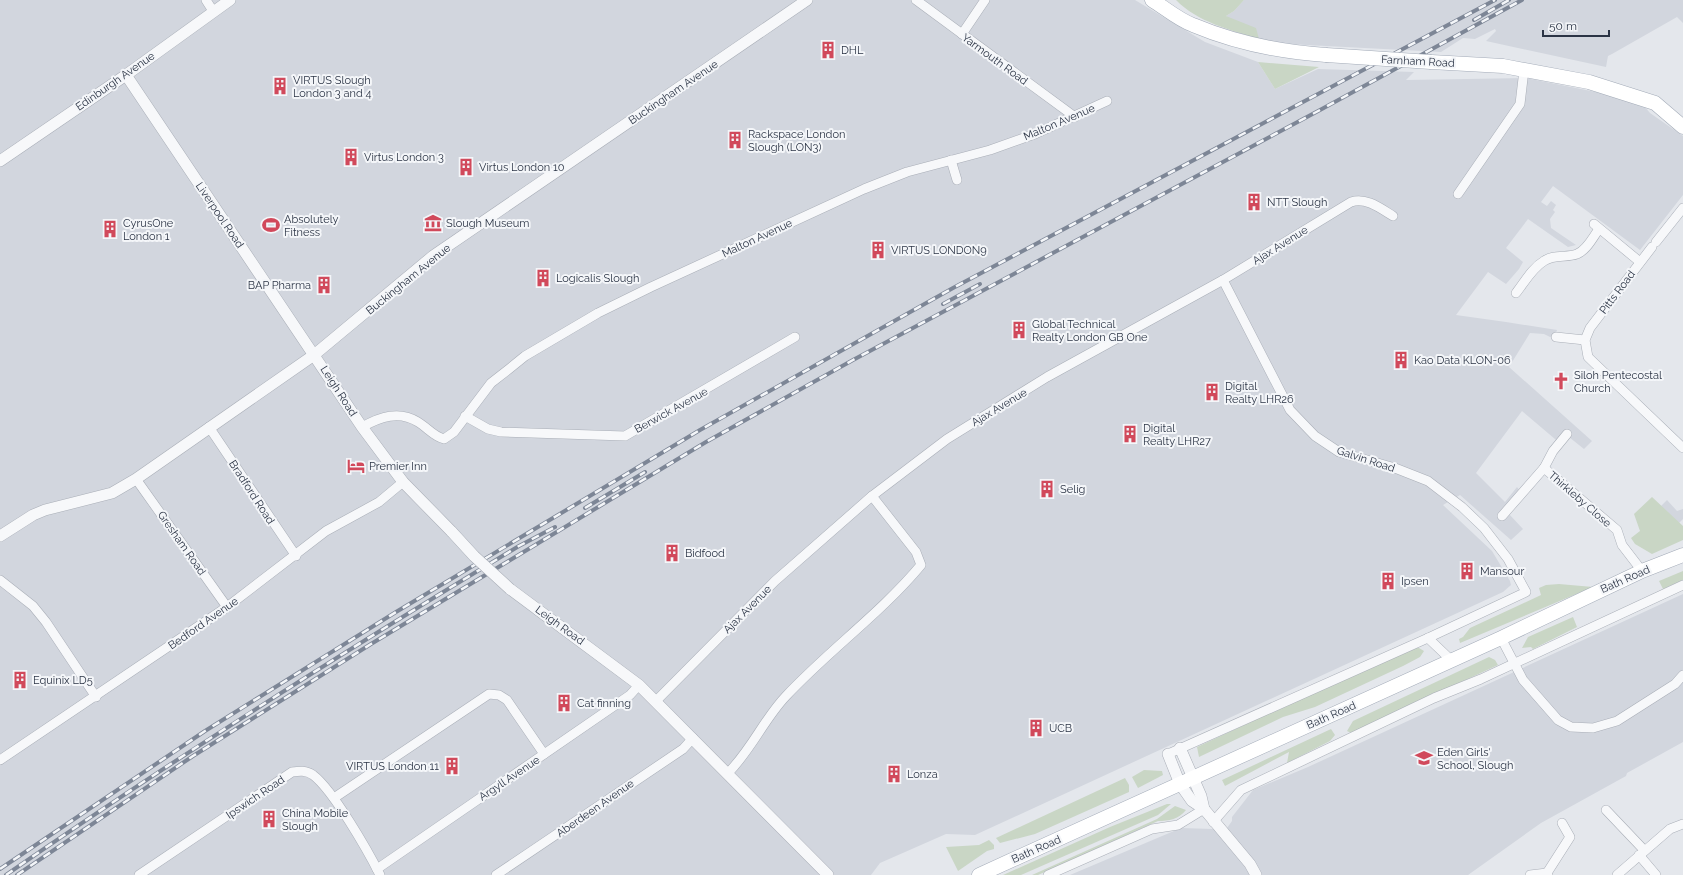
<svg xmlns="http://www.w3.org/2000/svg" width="1683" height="875" viewBox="0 0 1683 875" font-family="Raleway,sans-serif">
<rect width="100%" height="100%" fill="#e4e7ec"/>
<!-- built -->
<g fill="#d2d6de">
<path d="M0 0H1135L1205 42 1258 62 1275 89 1318 69 1414 72 1406 80 1526 78 1616 96 1644 106 1650 113 1683 136V195L1640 250 1553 186 1541 202 1547 206 1551 201 1556 205 1553 210 1555 212 1550 219 1551 228 1576 245 1568 247 1528 219 1506 248 1523 262 1519 269 1506 284 1488 272 1456 315 1506 322 1557 330 1554 339 1544 334 1530 333 1509 367 1592 441 1584 449 1569 437 1562 445 1522 411 1476 473 1505 502 1517 487 1523 495 1509 514 1523 529 1511 540 1460 495 1443 505 1492 551 1510 581 1511 585 1503 592 975 835 946 834 880 863 871 875H0Z"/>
<path d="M1244 0H1683V23L1677 17 1612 54 1608 56 1606 67 1486 41 1496 31 1495 29 1475 39 1463 38 1441 52 1288 44 1259 39 1226 16 1234 11Z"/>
<path d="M1667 500 1677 511 1683 509V519L1679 523 1661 506Z"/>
<path d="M1683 594V742L1627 773 1626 776 1541 823 1468 875H1070L1181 828 1213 829 1222 835 1232 821V817L1253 790 1308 767Z"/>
</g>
<!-- green -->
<g fill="#c9d6c5">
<path d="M1176 0H1244L1234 11 1226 16 1256 28 1259 39C1231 30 1197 22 1176 0Z"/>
<path d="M1258 62 1319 67 1275 89Z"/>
<path d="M1652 497 1683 526V540L1652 554 1635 544 1631 538 1640 531 1634 514Z"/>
<path d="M1683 571V580L1663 589 1659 581Z"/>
<path d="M1559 584 1593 587 1460 643 1459 639 1463 637 1470 628 1541 595 1539 588 1546 585Z"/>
<path d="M1573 617 1577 627 1533 649 1531 647 1522 648 1528 637Z"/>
<path d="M1411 647 1419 648 1424 651 1420 657 1403 666 1315 707 1283 717 1199 757 1197 747Z"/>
<path d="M1489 657 1495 660 1498 665 1351 733 1347 731 1353 721Z"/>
<path d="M1331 729 1335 735 1330 741 1287 763 1289 752 1225 786 1222 780Z"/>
<path d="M1144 770 1162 771 1163 775 1138 788 1132 777Z"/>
<path d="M1125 778 1129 785V792L1035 834 1000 843 996 838Z"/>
<path d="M1167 804H1171L1158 815 1021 875H1003L1110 827Z"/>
<path d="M1175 806 1186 810C1179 819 1169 821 1158 821L1038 875H1032L1157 819Z"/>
<path d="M989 840 994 845V849L987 851 958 871 946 847 979 845Z"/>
</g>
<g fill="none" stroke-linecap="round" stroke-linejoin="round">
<!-- minor casing -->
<g stroke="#a9aeb7" stroke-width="10">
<g id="minor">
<path d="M206 0 213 11"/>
<path d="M916 0 1075 117"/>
<path d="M962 34 985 0"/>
<path d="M951 160 957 180"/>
<path d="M1458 194 1520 104 1524 70"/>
<path d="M1594 224 1640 262"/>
<path d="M1656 242 1683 208"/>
<path d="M1652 247 1590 328 1585 340 1588 357 1683 448"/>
<path d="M1516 293C1524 283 1532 268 1544 261 1554 254 1566 258 1577 254 1587 250 1593 237 1599 229"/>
<path d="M1556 337 1585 340"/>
<path d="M465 416 488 429 501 432 625 436 795 337"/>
<path d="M209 427 296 556"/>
<path d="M362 427C380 417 399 410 418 422 428 428 433 436 444 439L454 432 491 383 509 369 525 356 598 313 651 287 864 189 907 172 990 150 1035 134 1107 101"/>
<path d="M1544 468 1617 530 1622 545 1642 571"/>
<path d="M136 479 227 607"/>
<path d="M1502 516 1544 468 1553 451 1567 434"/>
<path d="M0 580 33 606 46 622 96 697"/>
<path d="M1428 638 1451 660"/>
<path d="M1501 638 1523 680 1558 720 1571 727 1593 728 1617 721 1675 684 1683 675"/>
<path d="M656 701 775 581 872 496 947 439 1047 377 1223 280 1351 202C1366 197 1380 208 1393 216"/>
<path d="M1168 754 1428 638 1526 592 1508 559 1484 528 1462 507 1428 481 1395 468 1339 452 1315 436 1290 410 1223 280"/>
<path d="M0 760 227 607 326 531 379 502 403 482"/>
<path d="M728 773C752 749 764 719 786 696 829 650 881 613 921 565L916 552 872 496"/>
<path d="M334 798 489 694 499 695 507 700 544 754"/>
<path d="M1606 810 1644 850"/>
<path d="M1213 822 1241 790 1434 698 1481 679 1683 585"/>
<path d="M1639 855 1656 875"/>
<path d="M377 869 630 695 639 685"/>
<path d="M1547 873 1570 837 1562 823"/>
<path d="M139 875 292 772C299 771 306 770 313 775 333 790 368 851 380 875"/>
<path d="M496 875 683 749 693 738"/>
<path d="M1048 875 1152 829 1178 825 1204 809"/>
<path d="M1530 875 1547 873 1548 875"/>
<path d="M1617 875 1670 829 1683 824"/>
</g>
</g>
<!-- tertiary casing -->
<g stroke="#a9aeb7" stroke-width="12">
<g id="tertiary">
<path d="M126 75 362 427 403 482 452 532"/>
<path d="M0 161 126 75 230 0"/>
<path d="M0 536 33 515 45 510 112 493 136 479 314 355 433 256 807 0"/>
<path d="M510 589 639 685 828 875"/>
<path d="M1180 748 1201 796 1204 809"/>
<path d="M1168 754 1180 784 1192 801 1204 809 1250 864 1256 875"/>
</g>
</g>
<!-- primary casing -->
<g stroke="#a3abb8" stroke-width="15">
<g id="primary">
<path d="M1152 0C1165 8 1179 20 1193 25 1236 43 1281 52 1326 55"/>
<path d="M1431 62 1503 66 1589 82 1655 103 1683 127"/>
<path d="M979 875 1501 638 1642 571 1683 555"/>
</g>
</g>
<!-- minor -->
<use href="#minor" stroke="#f7f8fa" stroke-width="9"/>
<!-- tertiary -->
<use href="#tertiary" stroke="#f7f8fa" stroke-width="11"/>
<!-- primary -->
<use href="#primary" stroke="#fff" stroke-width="14"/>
<!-- rail casing -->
<g stroke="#7d8696" stroke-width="4">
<g id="rail">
<path d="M1474 20 1509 0"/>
<path d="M943 304 980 284"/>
<path d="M585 508 645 472"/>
<path d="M0 869 205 731 396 612 700 430 953 288 1495 0"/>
<path d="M6 875C173 759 345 651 519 546L555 527"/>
<path d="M17 875 193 756 371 644 706 442 853 360 1320 110 1522 0"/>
</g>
</g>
<!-- rail -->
<use href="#rail" stroke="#f4f6f9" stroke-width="2.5" stroke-dasharray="8" stroke-linecap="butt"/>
<!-- tertiary-bridge casing -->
<g stroke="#a9aeb7" stroke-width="12" stroke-linecap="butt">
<path id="tertiary-bridge" d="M452 532 474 556 510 589"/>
</g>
<!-- primary-bridge casing -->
<g stroke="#a3abb8" stroke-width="15" stroke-linecap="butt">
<path id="primary-bridge" d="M1326 55 1431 62"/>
</g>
<!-- tertiary-bridge -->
<use href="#tertiary-bridge" stroke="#f7f8fa" stroke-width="11"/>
<!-- primary-bridge -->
<use href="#primary-bridge" stroke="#fff" stroke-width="14"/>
</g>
<!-- icons -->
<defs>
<g id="building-bare" transform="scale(1.38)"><path d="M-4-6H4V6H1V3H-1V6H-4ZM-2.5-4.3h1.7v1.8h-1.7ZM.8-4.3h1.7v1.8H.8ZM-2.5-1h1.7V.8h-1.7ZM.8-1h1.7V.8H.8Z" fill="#d1495b" stroke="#f4f6f9" stroke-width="2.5" paint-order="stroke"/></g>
<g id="museum-bare" transform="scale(1.38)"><path d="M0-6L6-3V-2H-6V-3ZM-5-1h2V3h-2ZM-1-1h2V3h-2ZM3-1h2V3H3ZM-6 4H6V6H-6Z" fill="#d1495b" stroke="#f4f6f9" stroke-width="2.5" paint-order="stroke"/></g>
<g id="stadium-bare" transform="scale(1.38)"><path d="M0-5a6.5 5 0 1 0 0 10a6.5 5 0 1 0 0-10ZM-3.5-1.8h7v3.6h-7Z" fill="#d1495b" stroke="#f4f6f9" stroke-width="2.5" paint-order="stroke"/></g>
<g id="church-bare" transform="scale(1.38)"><path d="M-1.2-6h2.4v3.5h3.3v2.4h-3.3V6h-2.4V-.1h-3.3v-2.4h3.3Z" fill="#d1495b" stroke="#f4f6f9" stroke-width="2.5" paint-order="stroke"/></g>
<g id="hotel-bare" transform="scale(1.38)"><path d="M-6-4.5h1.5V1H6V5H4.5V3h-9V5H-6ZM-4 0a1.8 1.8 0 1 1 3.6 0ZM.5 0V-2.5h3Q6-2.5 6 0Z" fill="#d1495b" stroke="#f4f6f9" stroke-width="2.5" paint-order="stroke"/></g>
<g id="school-bare" transform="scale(1.38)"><path d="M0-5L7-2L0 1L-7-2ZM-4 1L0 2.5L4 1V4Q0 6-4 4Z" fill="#d1495b" stroke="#f4f6f9" stroke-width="2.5" paint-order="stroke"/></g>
</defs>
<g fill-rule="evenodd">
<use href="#building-bare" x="828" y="50"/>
<use href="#building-bare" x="280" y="86"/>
<use href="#building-bare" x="735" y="140"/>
<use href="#building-bare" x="351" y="157"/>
<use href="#building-bare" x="466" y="167"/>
<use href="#building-bare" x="1254" y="202"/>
<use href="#museum-bare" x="433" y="223"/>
<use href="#stadium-bare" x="271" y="225"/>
<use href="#building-bare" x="110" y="229"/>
<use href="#building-bare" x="878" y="250"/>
<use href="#building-bare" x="543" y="278"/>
<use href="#building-bare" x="324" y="285"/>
<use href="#building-bare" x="1019" y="330"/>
<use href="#building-bare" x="1401" y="360"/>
<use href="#church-bare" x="1561" y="381"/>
<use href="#building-bare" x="1212" y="392"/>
<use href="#building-bare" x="1130" y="434"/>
<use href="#hotel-bare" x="356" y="466"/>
<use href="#building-bare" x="1047" y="489"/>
<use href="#building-bare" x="672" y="553"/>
<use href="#building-bare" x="1467" y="571"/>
<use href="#building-bare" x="1388" y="581"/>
<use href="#building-bare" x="20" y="680"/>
<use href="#building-bare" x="564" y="703"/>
<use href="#building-bare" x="1036" y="728"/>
<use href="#school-bare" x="1424" y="758"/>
<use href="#building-bare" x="452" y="766"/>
<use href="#building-bare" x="894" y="774"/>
<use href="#building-bare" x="269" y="819"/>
</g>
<g text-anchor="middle" stroke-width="4" stroke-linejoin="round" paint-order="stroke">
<!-- poi labels -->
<g font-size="11" fill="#2b3445" stroke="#f4f6f9" text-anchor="start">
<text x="841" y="54">DHL</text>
<text x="293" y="84">VIRTUS Slough<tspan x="293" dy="13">London 3 and 4</tspan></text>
<text x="748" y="138">Rackspace London<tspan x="748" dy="13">Slough (LON3)</tspan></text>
<text x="364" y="161">Virtus London 3</text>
<text x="479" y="171">Virtus London 10</text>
<text x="1267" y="206">NTT Slough</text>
<text x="284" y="223">Absolutely<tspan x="284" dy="13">Fitness</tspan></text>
<text x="123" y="227">CyrusOne<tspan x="123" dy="13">London 1</tspan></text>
<text x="446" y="227">Slough Museum</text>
<text x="891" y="254">VIRTUS LONDON9</text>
<text x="556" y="282">Logicalis Slough</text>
<text x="311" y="289" text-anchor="end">BAP Pharma</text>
<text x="1032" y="328">Global Technical<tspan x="1032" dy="13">Realty London GB One</tspan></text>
<text x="1414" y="364">Kao Data KLON-06</text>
<text x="1574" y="379">Siloh Pentecostal<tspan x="1574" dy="13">Church</tspan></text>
<text x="1225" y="390">Digital<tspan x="1225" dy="13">Realty LHR26</tspan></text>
<text x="1143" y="432">Digital<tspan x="1143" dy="13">Realty LHR27</tspan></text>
<text x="369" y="470">Premier Inn</text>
<text x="1060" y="493">Selig</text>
<text x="685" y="557">Bidfood</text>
<text x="1480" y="575">Mansour</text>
<text x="1401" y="585">Ipsen</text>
<text x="33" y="684">Equinix LD5</text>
<text x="577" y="707">Cat finning</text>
<text x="1049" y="732">UCB</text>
<text x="1437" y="756">Eden Girls'<tspan x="1437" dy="13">School, Slough</tspan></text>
<text x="439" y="770" text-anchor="end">VIRTUS London 11</text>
<text x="907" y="778">Lonza</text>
<text x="282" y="817">China Mobile<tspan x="282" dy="13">Slough</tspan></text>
</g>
<!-- street labels -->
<g font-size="11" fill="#2b3445" stroke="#f4f6f9">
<text transform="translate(995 59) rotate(36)" y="4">Yarmouth Road</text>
<text transform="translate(1418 61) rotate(3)" y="4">Farnham Road</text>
<text transform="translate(115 81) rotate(-35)" y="4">Edinburgh Avenue</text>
<text transform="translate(673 92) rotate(-34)" y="4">Buckingham Avenue</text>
<text transform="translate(1059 122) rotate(-23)" y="4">Malton Avenue</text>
<text transform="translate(220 215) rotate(56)" y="4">Liverpool Road</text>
<text transform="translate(757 238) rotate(-25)" y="4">Malton Avenue</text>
<text transform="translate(1280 245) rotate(-32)" y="4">Ajax Avenue</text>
<text transform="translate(408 279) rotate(-39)" y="4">Buckingham Avenue</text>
<text transform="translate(1617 292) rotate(-53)" y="4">Pitts Road</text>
<text transform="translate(339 391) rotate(57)" y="4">Leigh Road</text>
<text transform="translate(999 407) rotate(-31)" y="4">Ajax Avenue</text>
<text transform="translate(671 410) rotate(-29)" y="4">Berwick Avenue</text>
<text transform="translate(1366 459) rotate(18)" y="4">Galvin Road</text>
<text transform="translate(252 492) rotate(57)" y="4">Bradford Road</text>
<text transform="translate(1580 499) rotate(41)" y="4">Thirkleby Close</text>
<text transform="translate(182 543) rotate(55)" y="4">Gresham Road</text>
<text transform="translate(1625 579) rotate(-24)" y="4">Bath Road</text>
<text transform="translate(747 609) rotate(-45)" y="4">Ajax Avenue</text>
<text transform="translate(203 623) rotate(-35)" y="4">Bedford Avenue</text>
<text transform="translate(560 625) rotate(36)" y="4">Leigh Road</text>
<text transform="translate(1331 715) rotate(-24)" y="4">Bath Road</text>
<text transform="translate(509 778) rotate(-34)" y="4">Argyll Avenue</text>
<text transform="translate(255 797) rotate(-34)" y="4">Ipswich Road</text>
<text transform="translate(595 808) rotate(-35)" y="4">Aberdeen Avenue</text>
<text transform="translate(1036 849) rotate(-24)" y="4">Bath Road</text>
</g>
</g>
<!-- scale -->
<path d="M1543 30v6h66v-6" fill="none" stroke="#2b3445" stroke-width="2"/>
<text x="1549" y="30" font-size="12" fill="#2b3445" stroke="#f4f6f9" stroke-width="3" paint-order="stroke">50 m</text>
</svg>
